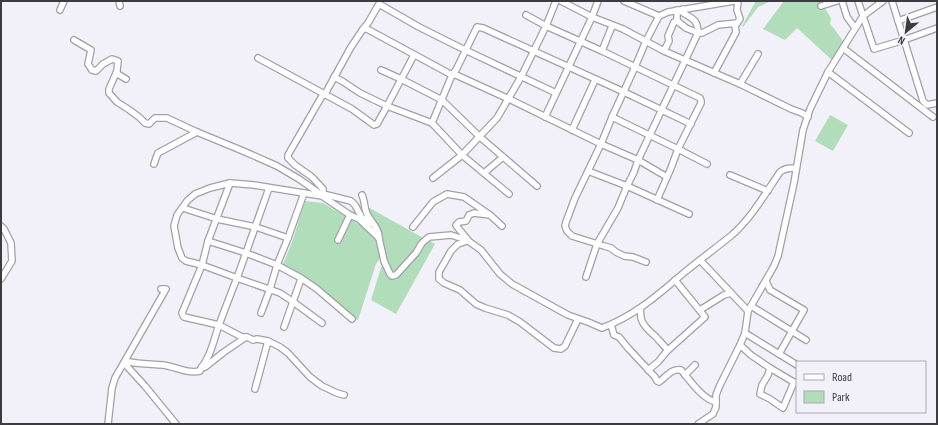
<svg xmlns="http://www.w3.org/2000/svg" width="938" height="425" viewBox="0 0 938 425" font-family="'Sofia Sans Condensed',sans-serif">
<rect width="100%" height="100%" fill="#f2f1f9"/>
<!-- green -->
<g fill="#b1ddbb">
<path d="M756 1H771L758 7 743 27 742 26Z"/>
<path d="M784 1H822L823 2 820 6 824 7 831 18 830 24C836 30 840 37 845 44L834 62 797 28 785 40 763 29Z"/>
<path d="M830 115 848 125 833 151 815 141Z"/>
<path d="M305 201 323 203 360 225 379 242 382 255 376 264 358 320 353 318 282 267 292 242Z"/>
<path d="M366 206 427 240 392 276 386 262 382 234 380 229 370 216Z"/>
<path d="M430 241 435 244 396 314 371 300 383 261 389 277 395 280 397 279 417 255 424 245Z"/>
</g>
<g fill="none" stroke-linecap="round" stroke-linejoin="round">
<!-- minor casing -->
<g stroke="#a1a0a8" stroke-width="8">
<g id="minor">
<path d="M119 1 120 6"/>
<path d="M561 1 592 17 623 29 664 51 740 84 791 109 802 113 808 117"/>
<path d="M624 1 659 16"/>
<path d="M842 1 847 17 855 28"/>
<path d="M858 1 874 49 904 40 937 28"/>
<path d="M892 1 923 101 927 105 937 103"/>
<path d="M821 6 837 1"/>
<path d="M683 9 682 12C692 19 698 19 698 33H702L718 25 737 23"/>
<path d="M60 10 64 1"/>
<path d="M526 15 546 26 602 51 700 98 701 101V103L678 149 671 168 657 200"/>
<path d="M898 21 937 7"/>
<path d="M363 29 368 23 379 4 419 27 461 48 556 93"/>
<path d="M74 40 91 50 88 64 92 70 96 71 103 64 112 59 118 61 117 71 109 89V93L117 102 128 109 139 117 145 123 149 124 155 118H167L197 132 243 151 277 166 299 179 319 193 351 201 355 205 362 218 373 224"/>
<path d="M843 48 933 117"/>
<path d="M602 51 612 26"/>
<path d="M664 51 669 41 668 36 674 22 677 21"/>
<path d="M258 58 352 109 374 125 377 124 387 106 432 123 452 75H456L509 99 601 144 638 160 667 177"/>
<path d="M381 70 401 79 442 100 480 137 537 186"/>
<path d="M828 72 909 133"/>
<path d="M116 73 126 79"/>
<path d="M714 73 735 34 736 32 735 26 740 19 737 10 738 1"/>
<path d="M334 77 342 81 360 93 387 106 414 55"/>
<path d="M740 84 758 54"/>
<path d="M545 117 592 17 598 1"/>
<path d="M612 117 678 149 707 164"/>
<path d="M432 123 462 155 509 194"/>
<path d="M572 130 595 80"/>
<path d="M154 164 156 158 158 153 197 132"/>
<path d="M588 171 627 186 689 214"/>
<path d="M484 173 503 157"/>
<path d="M730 175 768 191"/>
<path d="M433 178 462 155 497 118 521 77 546 26 556 1"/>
<path d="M230 183 208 241 202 265 182 313 184 317 219 325 242 337H247L253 340 257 339 268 341 280 347 288 353 310 377 322 386 337 393 344 395"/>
<path d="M269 188 237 278 202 265 186 261 182 258 178 248 174 226 177 215 187 201 195 194 210 188 230 183 254 185 322 196 323 194V189L312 177 295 165 288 158V155L322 96 325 94 351 47 363 29H367L452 75 456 70 477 27 483 28 624 92 691 124"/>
<path d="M362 195C365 201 364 208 367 214 371 222 379 228 379 238"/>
<path d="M322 196 350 215 359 219 379 238 384 261 390 274 392 276 396 275 416 253 422 243 429 237 451 235 467 240 481 250 500 274 512 284 568 315 588 322 602 328C635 316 660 293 686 271 701 259 717 247 732 235 752 217 765 194 780 172 785 168 790 168 796 168"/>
<path d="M183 208 217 219 256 227 288 238"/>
<path d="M1 226 4 229 11 243 12 261 1 279"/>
<path d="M413 227 433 202 447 194 464 197 490 215"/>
<path d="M338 240 350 215"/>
<path d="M468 240 458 228 456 225 459 222 466 221 469 215 474 213 490 215 502 226"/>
<path d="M208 241 246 253 277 265 288 238 304 193"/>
<path d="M467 241 458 244 451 251 439 272V279L444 283 460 290 476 304 485 308 508 315 520 322 554 348 561 349 565 346 578 319"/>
<path d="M700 260 748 311"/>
<path d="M646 262 633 257 624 256 616 252 611 248 604 246 572 236 567 231 565 226 566 222 575 198 601 144 612 117 635 67 646 41 659 16 668 12 734 1"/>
<path d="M586 277 597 244 618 208 627 186 634 172 638 160 698 33 686 28 677 21V10"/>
<path d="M766 281 770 290 804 310 779 354"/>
<path d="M751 306 806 340"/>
<path d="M640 309C641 313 640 317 642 321 645 328 650 331 655 336 659 340 663 345 668 350"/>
<path d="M700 310 724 295 731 293"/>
<path d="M261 313 270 289 277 265 301 278 317 289 352 319"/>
<path d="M611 325 614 335 619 337 628 348 655 377 657 381 659 382C666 377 672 368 681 370 690 380 702 399 716 402"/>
<path d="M284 327 301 279"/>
<path d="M745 333 797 365"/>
<path d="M740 345 751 355 770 368 797 384"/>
<path d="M124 363 129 362C140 364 152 364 163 365 177 367 187 374 200 371L201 368 205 367 224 352 246 337"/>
<path d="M124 363 145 386 176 424"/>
<path d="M201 368C211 356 214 339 219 325 225 309 231 293 237 278L280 293 292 301 322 323"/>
<path d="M770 368 768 375 762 385 760 394 770 399 783 408 794 382"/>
<path d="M648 370 658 362 667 351 705 317 675 280"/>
<path d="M685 375 695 365"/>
<path d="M255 389 268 341"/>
<path d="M108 424 112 388 115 378 166 289H161"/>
<path d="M698 424 713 414 716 407V395L720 385 740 345 745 333 748 311 751 306 774 266 778 256 794 183 803 130 810 109 828 72 863 16 883 1"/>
</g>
</g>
<!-- minor -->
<use href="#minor" stroke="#fff" stroke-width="5.5"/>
</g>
<!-- border -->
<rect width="938" height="425" fill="none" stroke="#3c3b3f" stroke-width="4"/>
<!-- legend -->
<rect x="796" y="361" width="130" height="52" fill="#f2f1f9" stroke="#a9a8af"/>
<rect x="804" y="374" width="20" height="6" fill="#ffffff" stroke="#a9a8af"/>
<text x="832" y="381" font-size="12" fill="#3c3b3f">Road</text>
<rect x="804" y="391" width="20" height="12" fill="#b1ddbb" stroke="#a9a8af"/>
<text x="832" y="401" font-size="12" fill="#3c3b3f">Park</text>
<!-- north arrow -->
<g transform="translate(906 32) rotate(209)" stroke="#f2f1f9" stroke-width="3" paint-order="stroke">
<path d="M0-3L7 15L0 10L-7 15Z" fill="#3c3b3f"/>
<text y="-6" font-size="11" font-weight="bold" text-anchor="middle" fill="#3c3b3f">N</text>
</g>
</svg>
